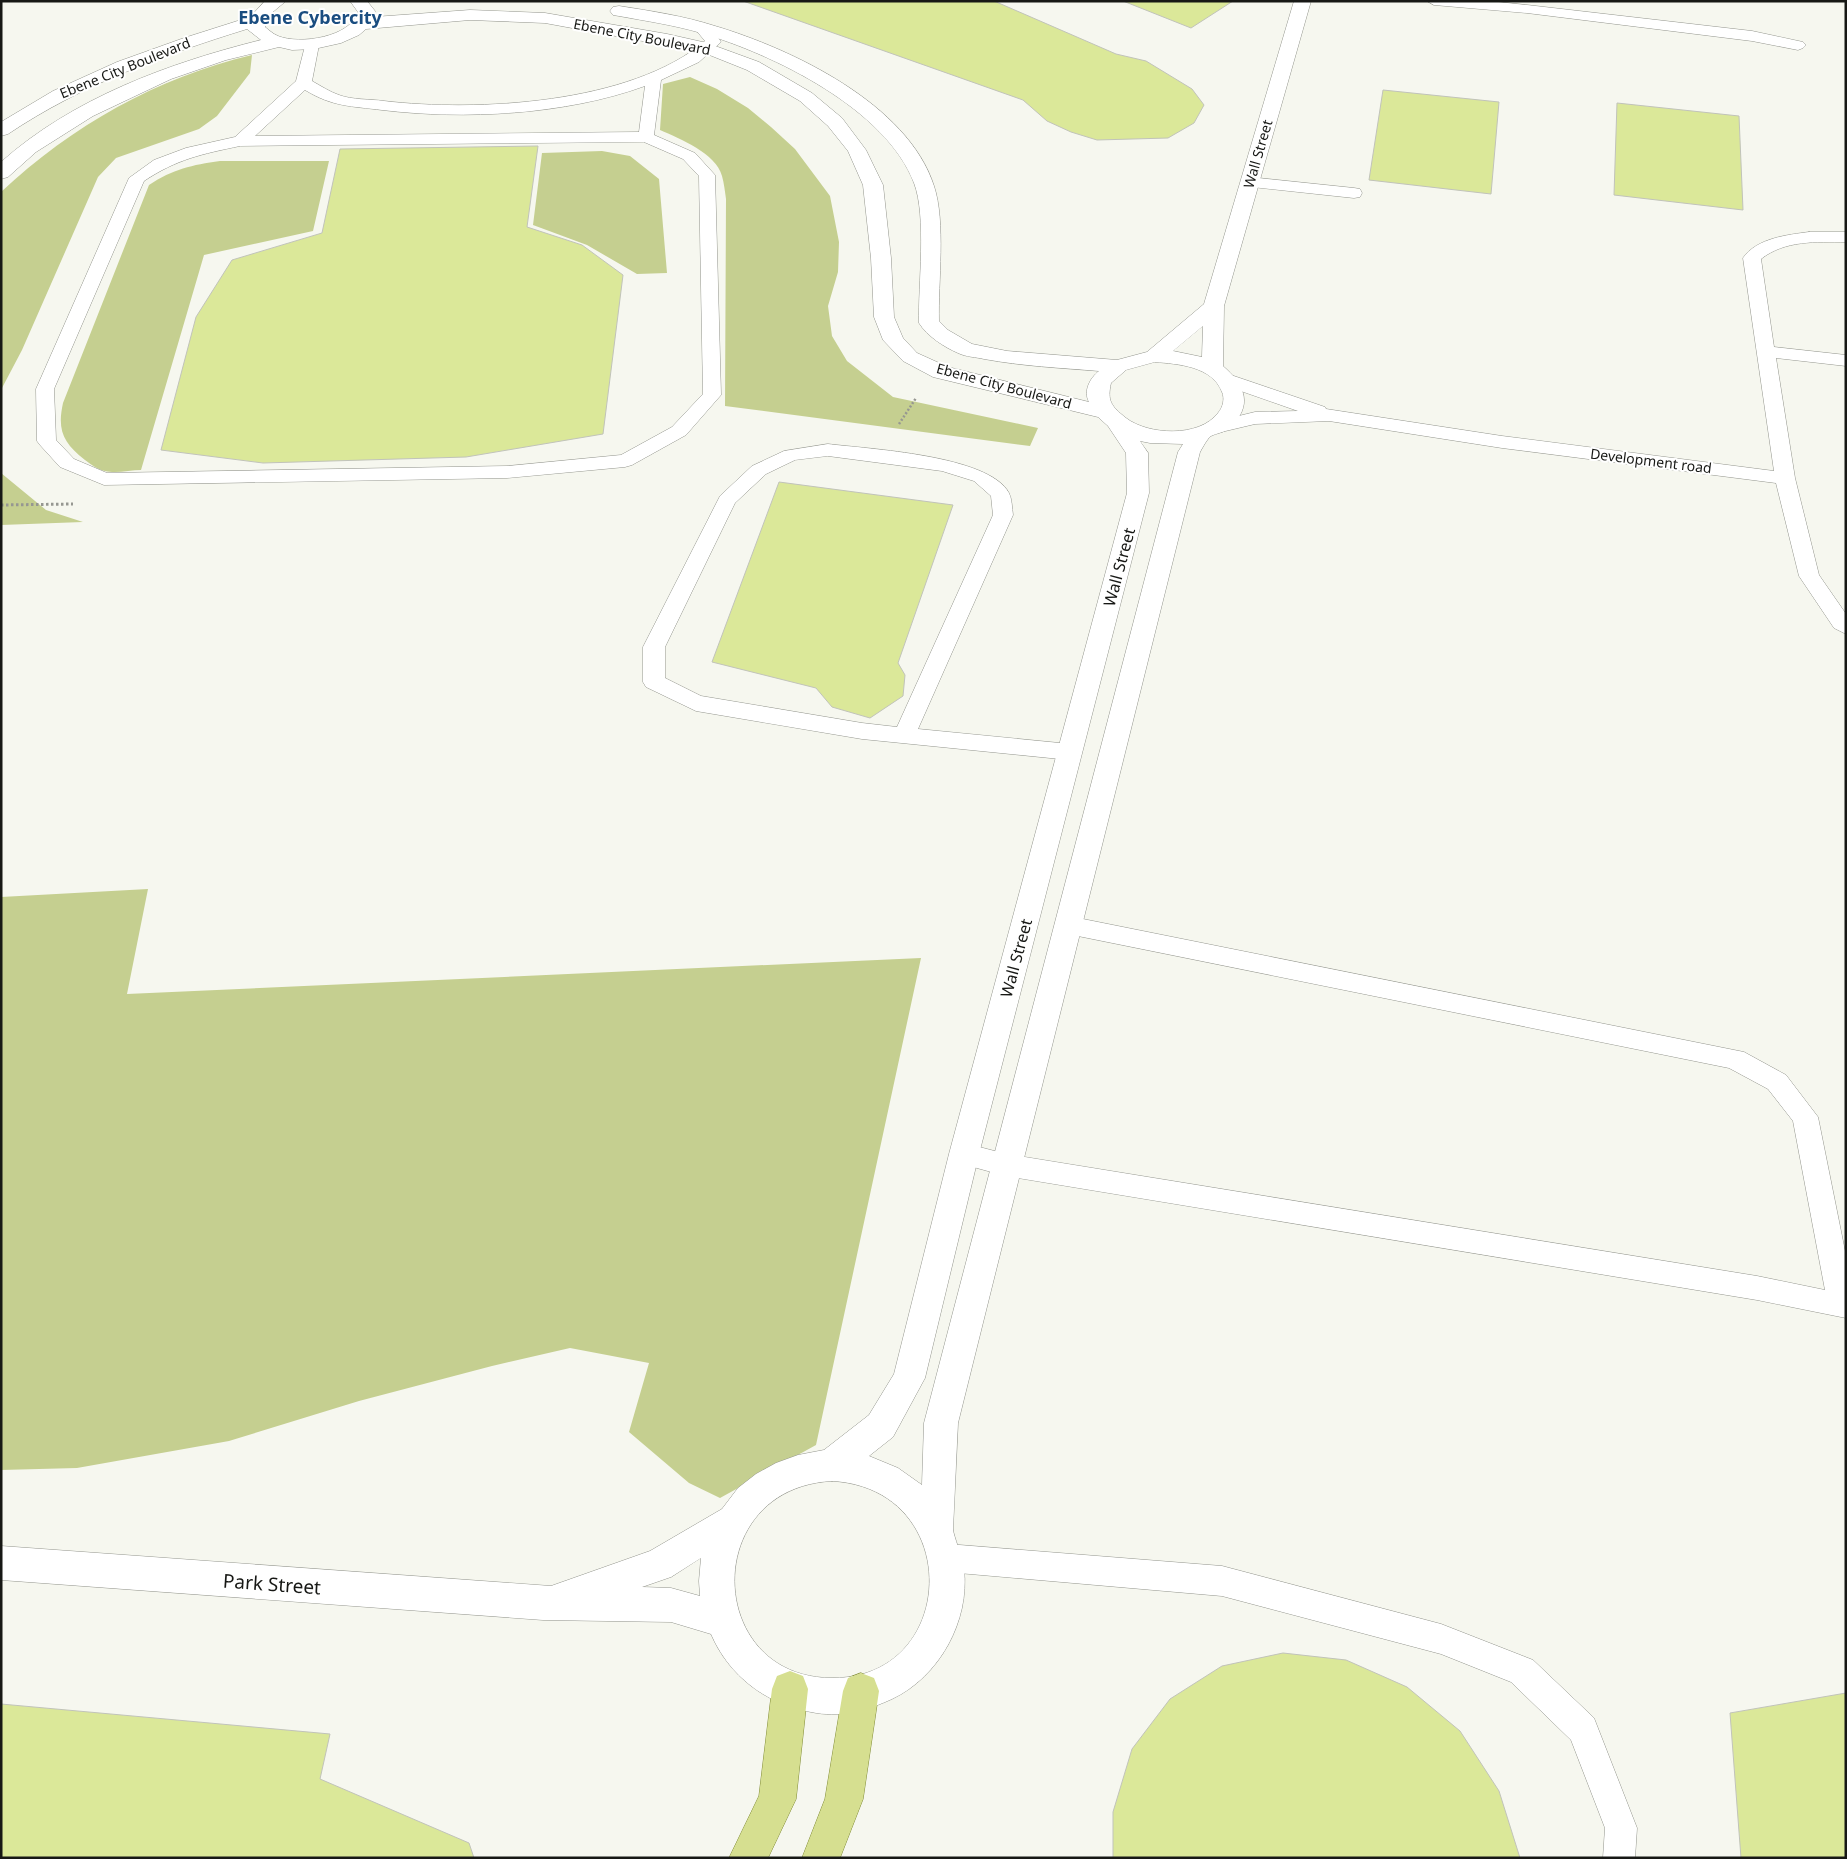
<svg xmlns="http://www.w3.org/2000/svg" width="1847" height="1859" viewBox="0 0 1847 1859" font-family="'Noto Sans',sans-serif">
<rect width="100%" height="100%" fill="#f6f7ef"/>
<!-- green -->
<g fill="#c5cf90">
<path d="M252 55 250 73 217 116 199 129 116 158 98 177 22 350 2 388 1 396V192C73 125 156 78 252 55Z"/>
<path d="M690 77 717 89 748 108 771 127 795 149 830 196 839 242 838 272 828 306 832 336 847 361 893 397 1038 428 1030 446 725 406 726 199C725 192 724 183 722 176 716 153 680 139 660 130L663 84Z"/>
<path d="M602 151 630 156 659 179 667 273 637 274 587 245 533 225 542 153Z"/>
<path d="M220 161H329L313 231 204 255 141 470C130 470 116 474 105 471 99 470 90 464 85 460 63 443 57 430 63 403L149 185C173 169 192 165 220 161Z"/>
<path d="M1 473 46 510 83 522 1 525Z"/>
<path d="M148 889 127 994 921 958 816 1445 720 1498 689 1483 629 1432 649 1363 570 1348 492 1366 359 1401 229 1441 77 1468 1 1470V897Z"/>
</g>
<!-- building -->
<g fill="#dbe899" stroke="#c1c3ba">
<path d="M743 1H994L1116 54 1146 61 1192 89 1204 105 1194 123 1168 138 1097 140 1071 132 1047 121 1023 100Z"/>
<path d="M1123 1H1233L1191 28Z"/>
<path d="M1383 90 1499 102 1491 194 1369 180Z"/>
<path d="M1617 103 1739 116 1743 210 1614 195Z"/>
<path d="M538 146 527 227 582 245 623 275 603 434 466 457 263 463 161 450 196 317 232 260 322 233 340 149Z"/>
<path d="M779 482 953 505 898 663 905 675 903 696 870 718 832 707 816 688 712 662Z"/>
<path d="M1283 1653 1346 1660 1407 1687 1460 1731 1499 1791 1520 1858H1113V1812L1132 1749 1170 1699 1222 1666Z"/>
<path d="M1846 1693V1858H1741L1730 1713Z"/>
<path d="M1 1704 330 1734 320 1779 469 1843 474 1858H1Z"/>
</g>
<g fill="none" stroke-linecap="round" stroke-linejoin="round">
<!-- service casing -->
<g stroke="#93958d" stroke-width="1">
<g id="service">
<path d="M1427 1H1489L1527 5 1752 31 1803 42 1806 45 1803 48 1798 50 1752 41 1527 13 1434 5Z"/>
<path d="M703 24 714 31 721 42 699 62 661 80 654 135 695 153 715 175 721 395 686 435 632 465 625 467 507 478 104 485 60 467 40 445 37 441 36 389 129 178 154 160 186 148 235 137 296 81 306 42H316L319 45 312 81C321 86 330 92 339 95 352 100 370 99 384 101 477 112 631 104 705 41L695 29 698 26ZM645 86 639 132 255 136 305 90C333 107 351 106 382 110 465 120 565 115 645 86ZM644 142 683 159 699 176 703 394 672 427 621 455 507 466 107 473 74 459 56 440 54 389 144 181C177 159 202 154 240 146Z"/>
<path d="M1249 177 1354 188 1360 189 1362 193 1360 197 1354 198 1243 186 1241 182 1243 178Z"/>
<path d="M1809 232H1846V242C1816 242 1785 240 1761 259L1774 347 1846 355V366L1776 358 1795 478 1819 575 1846 614V634L1834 628 1799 576 1776 483 1502 448 1329 421 1255 424 1217 433 1210 431 1208 427 1210 423 1255 412 1298 411 1218 383 1216 379 1218 375 1225 373 1325 407 1326 409 1502 436 1774 471 1743 258C1757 238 1787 235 1809 232Z"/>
<path d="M828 444C868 449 989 455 1009 493 1012 499 1012 508 1013 515L918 729 1070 744 1078 746 1081 752 1078 758 1070 760 862 739 696 711 646 687 643 682V647L720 496 752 466 784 451ZM828 456 942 471 974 481 991 496 993 515 897 727 862 723 701 696 665 678V647L735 503 766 474 795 460Z"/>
<path d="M1068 916 1744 1052 1786 1075 1818 1117 1846 1256V1318L1757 1300 1006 1176 955 1162 951 1154 955 1146 964 1143 1006 1154 1757 1276 1825 1290 1793 1121 1768 1089 1729 1068 1068 934 1060 931 1056 925 1060 919Z"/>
<path d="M947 1544 1222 1566 1441 1624 1533 1660 1594 1718 1637 1828 1635 1858H1603L1605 1828 1571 1740 1511 1682 1441 1654 1222 1596 947 1572 936 1568 932 1558 936 1548Z"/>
</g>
</g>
<!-- tertiary casing -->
<g stroke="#93958d" stroke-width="1">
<path id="tertiary" d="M265 1H286L268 16 265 27C269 30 273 34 278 36 300 45 351 37 358 12L350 1H367L375 11 374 17 470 10 545 13 667 34 707 43 759 62 812 93 842 118 866 150 883 185 891 258 894 317 903 338 917 353 948 367 1089 402C1083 391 1090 378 1099 371 1061 368 1022 366 984 359 976 357 966 357 958 353 944 347 927 336 919 323 918 285 927 217 914 183 886 109 773 54 701 33 674 25 646 21 619 16L613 15 610 11 613 7 619 6C651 11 684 16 715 26 792 49 908 104 934 186 946 222 938 282 939 321L948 330 972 344 1007 351 1117 360 1147 352 1204 304 1294 1H1311L1224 306 1223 366C1245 385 1254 406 1229 428 1223 433 1217 433 1211 436 1207 439 1203 447 1200 452L958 1423C956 1458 955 1494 953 1529 953 1535 963 1558 964 1569 970 1621 939 1677 892 1699 866 1711 839 1718 811 1712 766 1704 729 1676 711 1634L671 1622 543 1620 1 1580V1546L551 1586 650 1551 722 1509 738 1488 756 1474 776 1463 798 1455 824 1450 869 1415 894 1374 949 1154 1127 493 1126 453 1108 426 1098 417 933 377 903 361 883 340 874 317 871 258 863 185 848 151 828 126 800 101 747 70 702 52 545 23 470 20 366 29 359 35 341 43 314 49 292 50 279 47 226 60 171 79 93 116 36 152 8 177 1 179V162C73 98 169 63 261 40L247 29C163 55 81 85 8 134L1 136V122L53 91 117 62 184 38 250 17ZM1203 326 1202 357 1173 351ZM1155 362C1178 364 1212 366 1222 392 1225 399 1223 407 1218 413 1199 438 1148 435 1126 418 1111 406 1107 401 1111 383L1126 370ZM1140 441 1150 443 1183 444 1178 452 924 1423 922 1485 898 1468 869 1456 893 1437 925 1378 979 1154 1149 493 1148 453ZM832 1481C965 1488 959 1679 832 1678 705 1678 699 1488 832 1481ZM701 1558 699 1581 700 1596 671 1588 642 1587 671 1577Z"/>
</g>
<!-- primary casing -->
<g stroke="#818c35" stroke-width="1">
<g id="primary">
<path d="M790 1671 803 1676 808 1689 796 1799 768 1858H729L759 1796 772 1689 777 1676Z"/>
<path d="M861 1673 874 1678 879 1691 863 1799 840 1858H802L825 1799 843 1691 848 1678Z"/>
</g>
</g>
<!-- path-far1 -->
<path stroke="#969791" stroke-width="2.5" stroke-dasharray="2 2" stroke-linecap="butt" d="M899 424 916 398"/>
<!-- path -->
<path stroke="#969791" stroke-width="3" stroke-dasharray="2.5 2.5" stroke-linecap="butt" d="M1 505 73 504"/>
<!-- service -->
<use href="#service" fill="#fff" fill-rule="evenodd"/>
<!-- tertiary -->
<use href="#tertiary" fill="#fff" fill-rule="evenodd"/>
<!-- primary -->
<use href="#primary" fill="#d6df90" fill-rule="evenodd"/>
</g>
<g text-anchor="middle" stroke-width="4" stroke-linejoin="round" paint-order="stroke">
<!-- far-street labels -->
<g font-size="14" fill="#171815" stroke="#fff">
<text transform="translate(642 37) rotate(11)" y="5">Ebene City Boulevard</text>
<text transform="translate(125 68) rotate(-22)" y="5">Ebene City Boulevard</text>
<text transform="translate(1258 154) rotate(-74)" y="5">Wall Street</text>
<text transform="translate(1004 386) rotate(15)" y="5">Ebene City Boulevard</text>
<text transform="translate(1651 461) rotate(7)" y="5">Development road</text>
</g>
<!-- street labels -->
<g font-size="16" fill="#171815" stroke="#fff">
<text transform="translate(1119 567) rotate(-75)" y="6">Wall Street</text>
<text transform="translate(1016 958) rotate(-75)" y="6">Wall Street</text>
</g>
<!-- far-district labels -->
<g font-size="18" font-weight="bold" fill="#1a4d80" stroke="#fff">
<text x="310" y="24">Ebene Cybercity</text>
</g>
<!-- near-street labels -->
<g font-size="19" fill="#171815" stroke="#fff">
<text transform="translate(272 1584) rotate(4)" y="7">Park Street</text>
</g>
</g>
<!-- border -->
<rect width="1847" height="1859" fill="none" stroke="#171815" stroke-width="5"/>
</svg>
